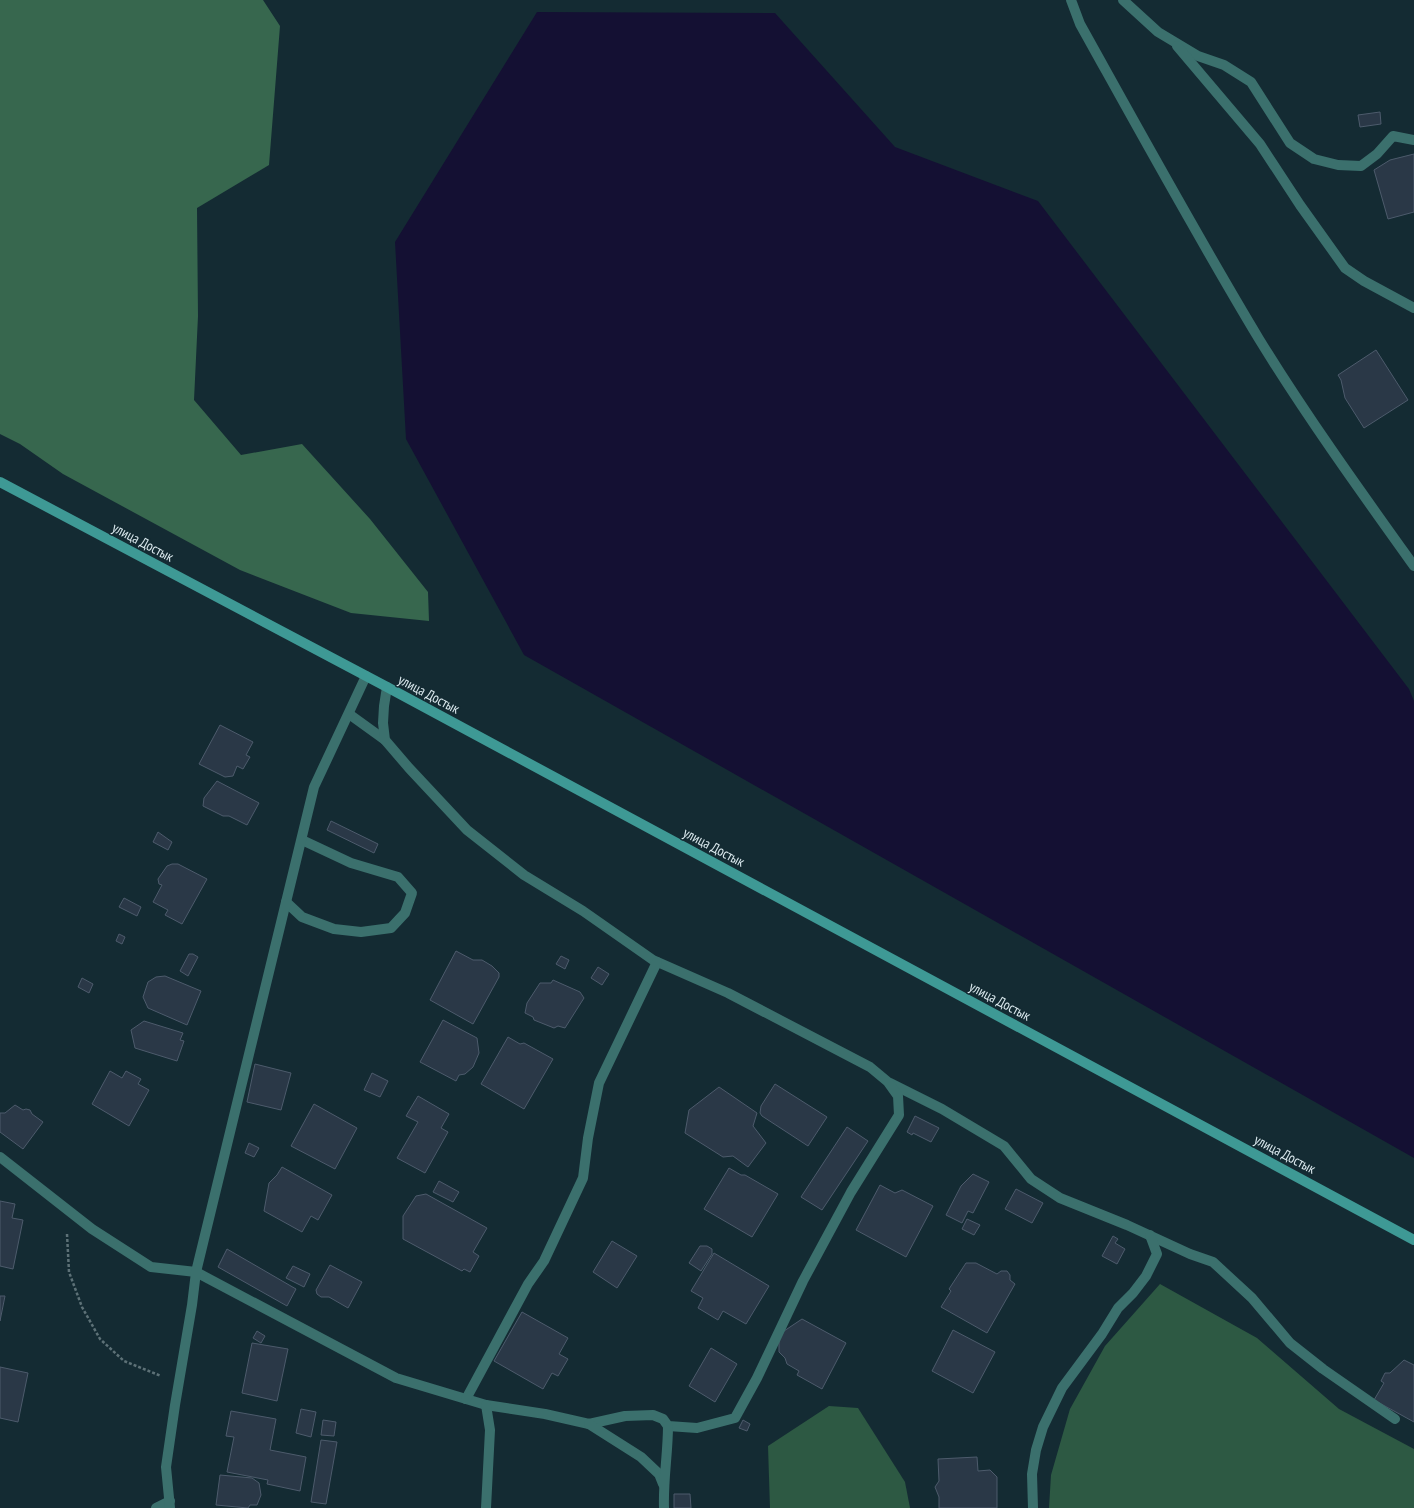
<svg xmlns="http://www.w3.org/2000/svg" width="1414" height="1508" viewBox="0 0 1414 1508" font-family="'PT Sans Narrow',sans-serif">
<rect width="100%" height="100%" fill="#142b33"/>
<!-- green -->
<g fill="#2d5943">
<path d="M1160 1284 1257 1338 1339 1409 1414 1449V1508H1049L1051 1475 1070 1409 1105 1346Z"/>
<path d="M829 1406 858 1408 905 1482 910 1508H770L768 1446Z"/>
</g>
<!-- forest -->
<path fill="#37674e" d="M0 0H263L280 26 269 165 197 208 198 316 194 400 241 455 302 444 370 519 428 592 429 621 351 613 240 570 63 474 20 444 0 434Z"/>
<!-- water -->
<path fill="#141033" d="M537 12 775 13 895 147 1038 201 1409 689 1414 701V1158L524 655 406 439 395 242Z"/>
<!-- building -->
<g fill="#2a3847" stroke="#4d5b6c">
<path d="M1380 112 1381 124 1360 127 1358 115Z"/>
<path d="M1414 154V212L1388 219 1374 170 1390 160Z"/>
<path d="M1376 350 1408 400 1364 428 1345 398 1341 380 1338 375Z"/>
<path d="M220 725 253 742 246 755 250 757 243 769 237 766 233 776 225 777 199 764Z"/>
<path d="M217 781 259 803 247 825 229 816H223L203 806 204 798Z"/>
<path d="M331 821 378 844 374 853 327 830Z"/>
<path d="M158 832 172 842 168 850 153 842Z"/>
<path d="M172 864H178L207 879 182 924 165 915 168 910 153 902 162 885 159 884 158 879 167 866Z"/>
<path d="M124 898 141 907 137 916 119 907Z"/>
<path d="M119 934 125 937 122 944 116 941Z"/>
<path d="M456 951 473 960H482L492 966 499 973V977L473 1024 430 1000Z"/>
<path d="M189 954H193L198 957 188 976 180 971Z"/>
<path d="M561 956 569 960 565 969 556 964Z"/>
<path d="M598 967 609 974 602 985 591 978Z"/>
<path d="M165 976 201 991 187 1025 148 1008 143 997 148 982 156 977Z"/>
<path d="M82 978 93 984 89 993 78 987Z"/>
<path d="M553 980 580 992 584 998 565 1028 558 1026 554 1028 534 1020 533 1017 525 1013 527 1003 540 983H551Z"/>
<path d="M443 1020 477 1038 479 1053 473 1067 465 1074 459 1075 456 1081 420 1062Z"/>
<path d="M144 1021 183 1033 180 1040 184 1041 177 1061 135 1048 131 1030Z"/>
<path d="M508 1037 520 1044 524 1043 553 1059 524 1109 481 1084Z"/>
<path d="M255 1064 291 1073 281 1110 247 1102Z"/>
<path d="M110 1071 122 1078 126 1071 141 1079 138 1084 149 1090 129 1126 92 1104Z"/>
<path d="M372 1073 388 1081 380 1097 364 1090Z"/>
<path d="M775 1084 827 1117 808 1146 762 1116 760 1113 761 1106Z"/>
<path d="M719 1087 757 1113 753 1126 766 1143 748 1167 733 1156 723 1157 685 1133 689 1110Z"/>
<path d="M418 1096 449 1114 441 1128 448 1132 425 1173 397 1158 418 1122 406 1116Z"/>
<path d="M314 1104 357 1128 335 1169 291 1146Z"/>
<path d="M15 1105 23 1110 26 1109 30 1110 32 1114 43 1122 23 1149 0 1132V1113H5Z"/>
<path d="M915 1116 939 1128 931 1142 913 1133 912 1135 907 1132Z"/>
<path d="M847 1127 868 1141 822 1210 801 1197Z"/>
<path d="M249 1143 259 1148 254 1157 245 1153Z"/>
<path d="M282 1167 332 1195 318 1220 311 1216 302 1232 264 1211 269 1183 277 1175Z"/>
<path d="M729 1168 741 1175H745L778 1194 752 1237 704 1209Z"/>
<path d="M973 1174 989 1182 973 1213 968 1211 962 1223 946 1215 961 1186Z"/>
<path d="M439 1181 459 1192 453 1202 433 1192Z"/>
<path d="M880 1185 895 1193 902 1190 933 1206 906 1257 856 1230Z"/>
<path d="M1016 1189 1043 1203 1032 1223 1005 1209Z"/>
<path d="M426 1194 487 1228 473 1252 479 1256 470 1272 464 1269 462 1271 403 1239V1216L416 1196Z"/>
<path d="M0 1201 15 1204 12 1218 23 1220 13 1269 0 1266Z"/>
<path d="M967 1219 980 1225 974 1235 962 1229Z"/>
<path d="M1113 1236 1118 1239 1115 1243 1125 1249 1117 1264 1102 1256Z"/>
<path d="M612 1241 637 1256 617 1288 593 1272Z"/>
<path d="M700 1246H707L712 1249V1254L701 1271 689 1263Z"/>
<path d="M227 1249 296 1289 287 1306 218 1267Z"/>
<path d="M714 1253 769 1286 746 1324 723 1311 718 1320 698 1308 703 1298 691 1291Z"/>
<path d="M966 1263H976L997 1274 1001 1271H1007L1010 1275V1280L1015 1284 987 1333 941 1307 951 1291 949 1289Z"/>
<path d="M330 1265 362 1282 348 1308 329 1297H321L317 1294 316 1290Z"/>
<path d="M293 1266 310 1274 304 1287 286 1278Z"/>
<path d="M0 1296H5L0 1321Z"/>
<path d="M522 1312 568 1338 559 1354 568 1359 558 1376 552 1373 543 1389 494 1361Z"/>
<path d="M802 1319 846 1343 822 1389 797 1375 799 1371 787 1364 785 1358 779 1352V1342L781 1333Z"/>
<path d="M953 1330 995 1352 973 1393 932 1371Z"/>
<path d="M257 1331 265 1336 261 1343 253 1338Z"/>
<path d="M252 1343 288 1349 277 1401 242 1393Z"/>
<path d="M711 1348 737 1364 715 1402 689 1386Z"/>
<path d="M1404 1360 1414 1365V1422L1374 1400 1384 1383 1381 1381 1385 1373H1390Z"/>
<path d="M0 1367 28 1373 18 1422 0 1418Z"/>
<path d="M301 1409 316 1412 311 1437 296 1433Z"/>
<path d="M231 1411 276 1419 270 1450 306 1457 300 1491 267 1484 268 1480 227 1472 234 1437 226 1436Z"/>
<path d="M323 1420 336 1422 334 1436 321 1435Z"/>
<path d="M743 1420 750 1424 747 1431 739 1428Z"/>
<path d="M321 1440 337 1442 326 1504 311 1502Z"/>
<path d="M977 1457 978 1471 990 1470 997 1477V1508H939V1497L935 1487 939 1481 938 1459Z"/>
<path d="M220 1475 252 1478 259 1483 261 1495 257 1505H250L248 1508 216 1505Z"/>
<path d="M674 1494H690L691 1508H674Z"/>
</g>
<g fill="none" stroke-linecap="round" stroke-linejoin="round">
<!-- path -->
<path stroke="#5d7177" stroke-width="2.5" stroke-dasharray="3 2" stroke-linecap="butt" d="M67 1234 69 1272 82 1307 100 1339 124 1361 161 1376"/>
<!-- street -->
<g stroke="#3b706d" stroke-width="10">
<path d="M1071 0 1080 24C1139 130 1197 236 1259 339 1307 417 1361 492 1414 566"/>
<path d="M1123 0 1158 32 1198 56 1224 65 1251 82 1290 143 1314 159 1338 165 1361 166 1377 154 1393 136 1414 140"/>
<path d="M1177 46 1260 144 1300 205 1345 268 1364 281 1414 308"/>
<path d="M349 714 385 740"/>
<path d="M286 902 302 917 334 929 361 932 391 928 405 913 412 893 398 877 351 863 302 840"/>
<path d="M890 1083 942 1109 1004 1146 1031 1179 1060 1198 1127 1225 1190 1254 1213 1262 1252 1298 1290 1343 1323 1369 1395 1419"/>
<path d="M0 1157 92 1229 151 1267 196 1272 396 1378 486 1405 545 1414 589 1424 625 1416 653 1415 663 1419 668 1426 697 1428 735 1418 757 1378 803 1281 851 1192 899 1115 898 1096 888 1082 870 1067 728 993 653 960 583 911 524 875 467 830 409 768 385 740 383 723 384 706 387 687"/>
<path d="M466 1399 528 1284 544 1261 583 1178 588 1138 599 1083 657 962"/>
<path d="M486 1405 490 1430 486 1508"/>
<path d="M589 1424 641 1457 659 1474 663 1484"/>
<path d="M156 1508 170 1501"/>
<path d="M170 1508 166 1467 175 1405 192 1305 196 1272 314 787 366 676"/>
<path d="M664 1508C663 1480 668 1453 668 1426"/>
<path d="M1033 1508 1032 1474 1036 1450 1043 1427 1062 1388 1102 1334 1118 1308 1133 1293 1146 1276 1157 1254 1150 1235"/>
</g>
<!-- secondary -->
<path stroke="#3e9995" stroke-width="10" d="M0 482 387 687 1414 1240"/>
</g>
<g text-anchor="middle" stroke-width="3" stroke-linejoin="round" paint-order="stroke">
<!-- street labels -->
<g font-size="14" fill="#dceaef" stroke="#142b33">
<text transform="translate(143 542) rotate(28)" y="5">улица Достык</text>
<text transform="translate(429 694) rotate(28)" y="5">улица Достык</text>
<text transform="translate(714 847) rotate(28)" y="5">улица Достык</text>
<text transform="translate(1000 1001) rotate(28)" y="5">улица Достык</text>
<text transform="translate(1285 1154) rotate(28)" y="5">улица Достык</text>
</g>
</g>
</svg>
